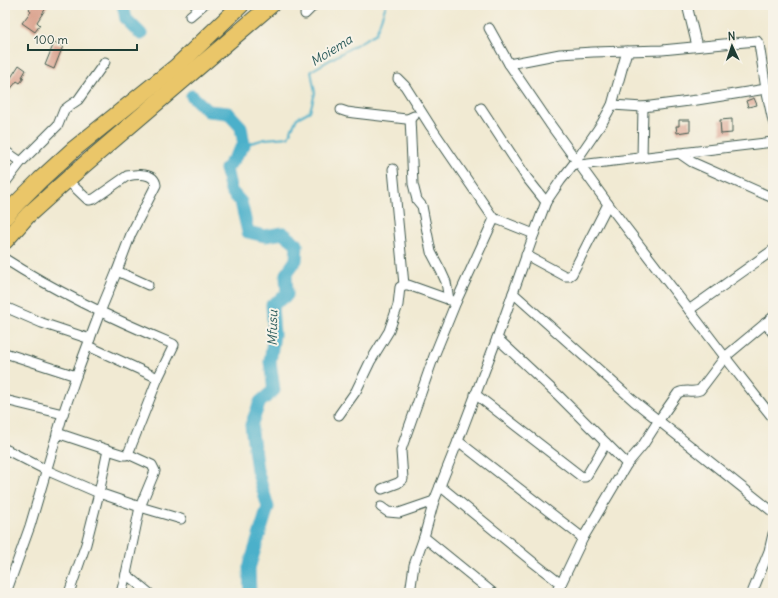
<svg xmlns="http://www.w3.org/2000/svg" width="778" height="598" viewBox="0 0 778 598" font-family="Delius,sans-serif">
<rect width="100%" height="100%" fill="#f7f3e8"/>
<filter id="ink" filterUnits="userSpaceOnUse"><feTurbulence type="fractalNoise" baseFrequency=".025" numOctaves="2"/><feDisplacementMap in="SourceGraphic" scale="8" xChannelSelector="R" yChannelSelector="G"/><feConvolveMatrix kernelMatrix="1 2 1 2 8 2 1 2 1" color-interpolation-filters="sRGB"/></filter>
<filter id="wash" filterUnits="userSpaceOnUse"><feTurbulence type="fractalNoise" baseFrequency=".012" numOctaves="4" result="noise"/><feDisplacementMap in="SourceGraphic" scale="16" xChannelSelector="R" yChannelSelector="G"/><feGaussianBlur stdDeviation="0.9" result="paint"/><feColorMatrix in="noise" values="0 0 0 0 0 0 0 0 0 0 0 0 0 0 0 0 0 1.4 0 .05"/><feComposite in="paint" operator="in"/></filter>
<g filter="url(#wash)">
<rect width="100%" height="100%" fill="#f1ead3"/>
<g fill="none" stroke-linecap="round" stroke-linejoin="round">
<!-- stream -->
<path stroke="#4bb0ca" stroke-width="2" d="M244 145 265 139 288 137 297 118 310 111 315 93 311 71 376 33 386 5"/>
<!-- river -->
<g stroke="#4bb0ca" stroke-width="13">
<path d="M123 5 126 19 141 34"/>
<path d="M192 96 208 111 228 113 241 127 244 145 226 169 231 191 241 202 248 232 265 236 283 233 297 244 296 260 286 274 287 295 272 305 274 334 270 362 274 390 260 402 251 425 257 470 268 507 249 568 250 593"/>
</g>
</g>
<g id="blocks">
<!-- building -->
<g fill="#d99f8a">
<path d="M32 5H48L37 22 40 25 35 32 22 23 31 11 29 9Z"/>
<path d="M54 43 63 46 54 69 45 65Z"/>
<path d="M19 65 26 70 22 77 24 78 20 83 17 81 5 96V87Z"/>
<path d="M754 98 757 105 748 107 746 101Z"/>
<path d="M732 119V133L721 134 720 120Z"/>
<path d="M679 120H690V131L677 133 676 126H679Z"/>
</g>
</g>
</g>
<g filter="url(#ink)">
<use href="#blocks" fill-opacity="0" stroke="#3e574c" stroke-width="1"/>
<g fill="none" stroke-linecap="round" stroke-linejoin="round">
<!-- street casing -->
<g stroke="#3e574c" stroke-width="11">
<g id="street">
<path d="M687 5 697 46"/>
<path d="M305 14 314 5"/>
<path d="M190 16 203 5"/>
<path d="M489 28 509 64 550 124 608 204 725 357 773 418"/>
<path d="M509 64 560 54 593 52 662 50 734 43 757 41 759 44 766 89 773 88"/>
<path d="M398 79 405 86 431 127 494 219"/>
<path d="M612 105 643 107 697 100 766 89 773 121"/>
<path d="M481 108 527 178 546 202"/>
<path d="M341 110 347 112 354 113 406 119 410 118 414 116"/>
<path d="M410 118 413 184 417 200 422 206 431 252 441 271 446 282 449 300"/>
<path d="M5 151 21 162"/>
<path d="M679 153 692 162 773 198"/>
<path d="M642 158 643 107"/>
<path d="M580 165 773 142"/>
<path d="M393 169 404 285"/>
<path d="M5 183 21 162 58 125 64 110 69 106 78 100 105 62"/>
<path d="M526 255 565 276H569L572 274 608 204"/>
<path d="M5 259C58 293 115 320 173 344L174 345 158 378 128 454 126 455H124L108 450 99 493 86 544 69 593"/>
<path d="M117 271 148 285"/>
<path d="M513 293 634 401 773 512"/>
<path d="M5 307 42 323 90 339"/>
<path d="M689 310 773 250"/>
<path d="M765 323 773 333"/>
<path d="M497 338 557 394 627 464"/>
<path d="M88 346 158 378"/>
<path d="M5 353 76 376"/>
<path d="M475 394 582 477H585L587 475 606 443"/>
<path d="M5 400 63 414"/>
<path d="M339 415 356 391 370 362 389 331 398 305 400 287 404 285H408L456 302"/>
<path d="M57 433 108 450"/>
<path d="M458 441 552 514 583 538"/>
<path d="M5 449 46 470 99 493 140 507 181 519"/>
<path d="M440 486 534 563 561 584"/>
<path d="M382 489 398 483 403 479 401 451 402 447 434 356 456 302 493 221 494 219 499 220 534 234"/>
<path d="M381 507 388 512 399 513 434 501"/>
<path d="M424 537 493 593"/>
<path d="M126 574 149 593"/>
<path d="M6 593 30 526 63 414 76 376 100 312 117 271 131 234 156 185C154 172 137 174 127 176L94 199 89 200 87 199 67 180"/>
<path d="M121 593 126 574 140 507 155 471 152 465 128 454"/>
<path d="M410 593 414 565 424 537 434 501 458 441 497 338 534 234 546 202 561 180 576 161 602 123 612 105 627 51"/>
<path d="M555 593 561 584 583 538 627 464 643 445 659 420 678 393C685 389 693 393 700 390L725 357 773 317"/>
<path d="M752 593 769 551 773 534"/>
</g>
</g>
<!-- highway casing -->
<g stroke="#3e574c" stroke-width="18">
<g id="highway">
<path d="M5 217 17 203 40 180 74 149 176 67 241 5"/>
<path d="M5 241 28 215 78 170 271 5"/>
</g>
</g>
<!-- street -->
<use href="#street" stroke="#fff" stroke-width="9"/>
<!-- highway -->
<use href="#highway" stroke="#eac669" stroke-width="16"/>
</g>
</g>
<g text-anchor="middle" stroke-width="4" stroke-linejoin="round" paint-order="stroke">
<!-- water labels -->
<g font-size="13" font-style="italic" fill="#2a5a5a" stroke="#f7f3e8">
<text transform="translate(331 50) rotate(-32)" y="5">Moiema</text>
<text transform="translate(272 328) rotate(-89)" y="5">Mfusu</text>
</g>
</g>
<!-- margin -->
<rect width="778" height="598" fill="none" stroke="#f7f3e8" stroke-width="20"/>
<!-- north arrow -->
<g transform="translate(732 46) rotate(357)" stroke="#f7f3e8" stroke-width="3" paint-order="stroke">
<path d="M0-3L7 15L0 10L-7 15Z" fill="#1f3d34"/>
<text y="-6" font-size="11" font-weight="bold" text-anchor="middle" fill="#1f3d34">N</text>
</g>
<!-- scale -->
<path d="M28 44v6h109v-6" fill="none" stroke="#1f3d34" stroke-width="2"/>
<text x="34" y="44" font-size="12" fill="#1f3d34" stroke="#f7f3e8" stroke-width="3" paint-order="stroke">100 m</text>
</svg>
